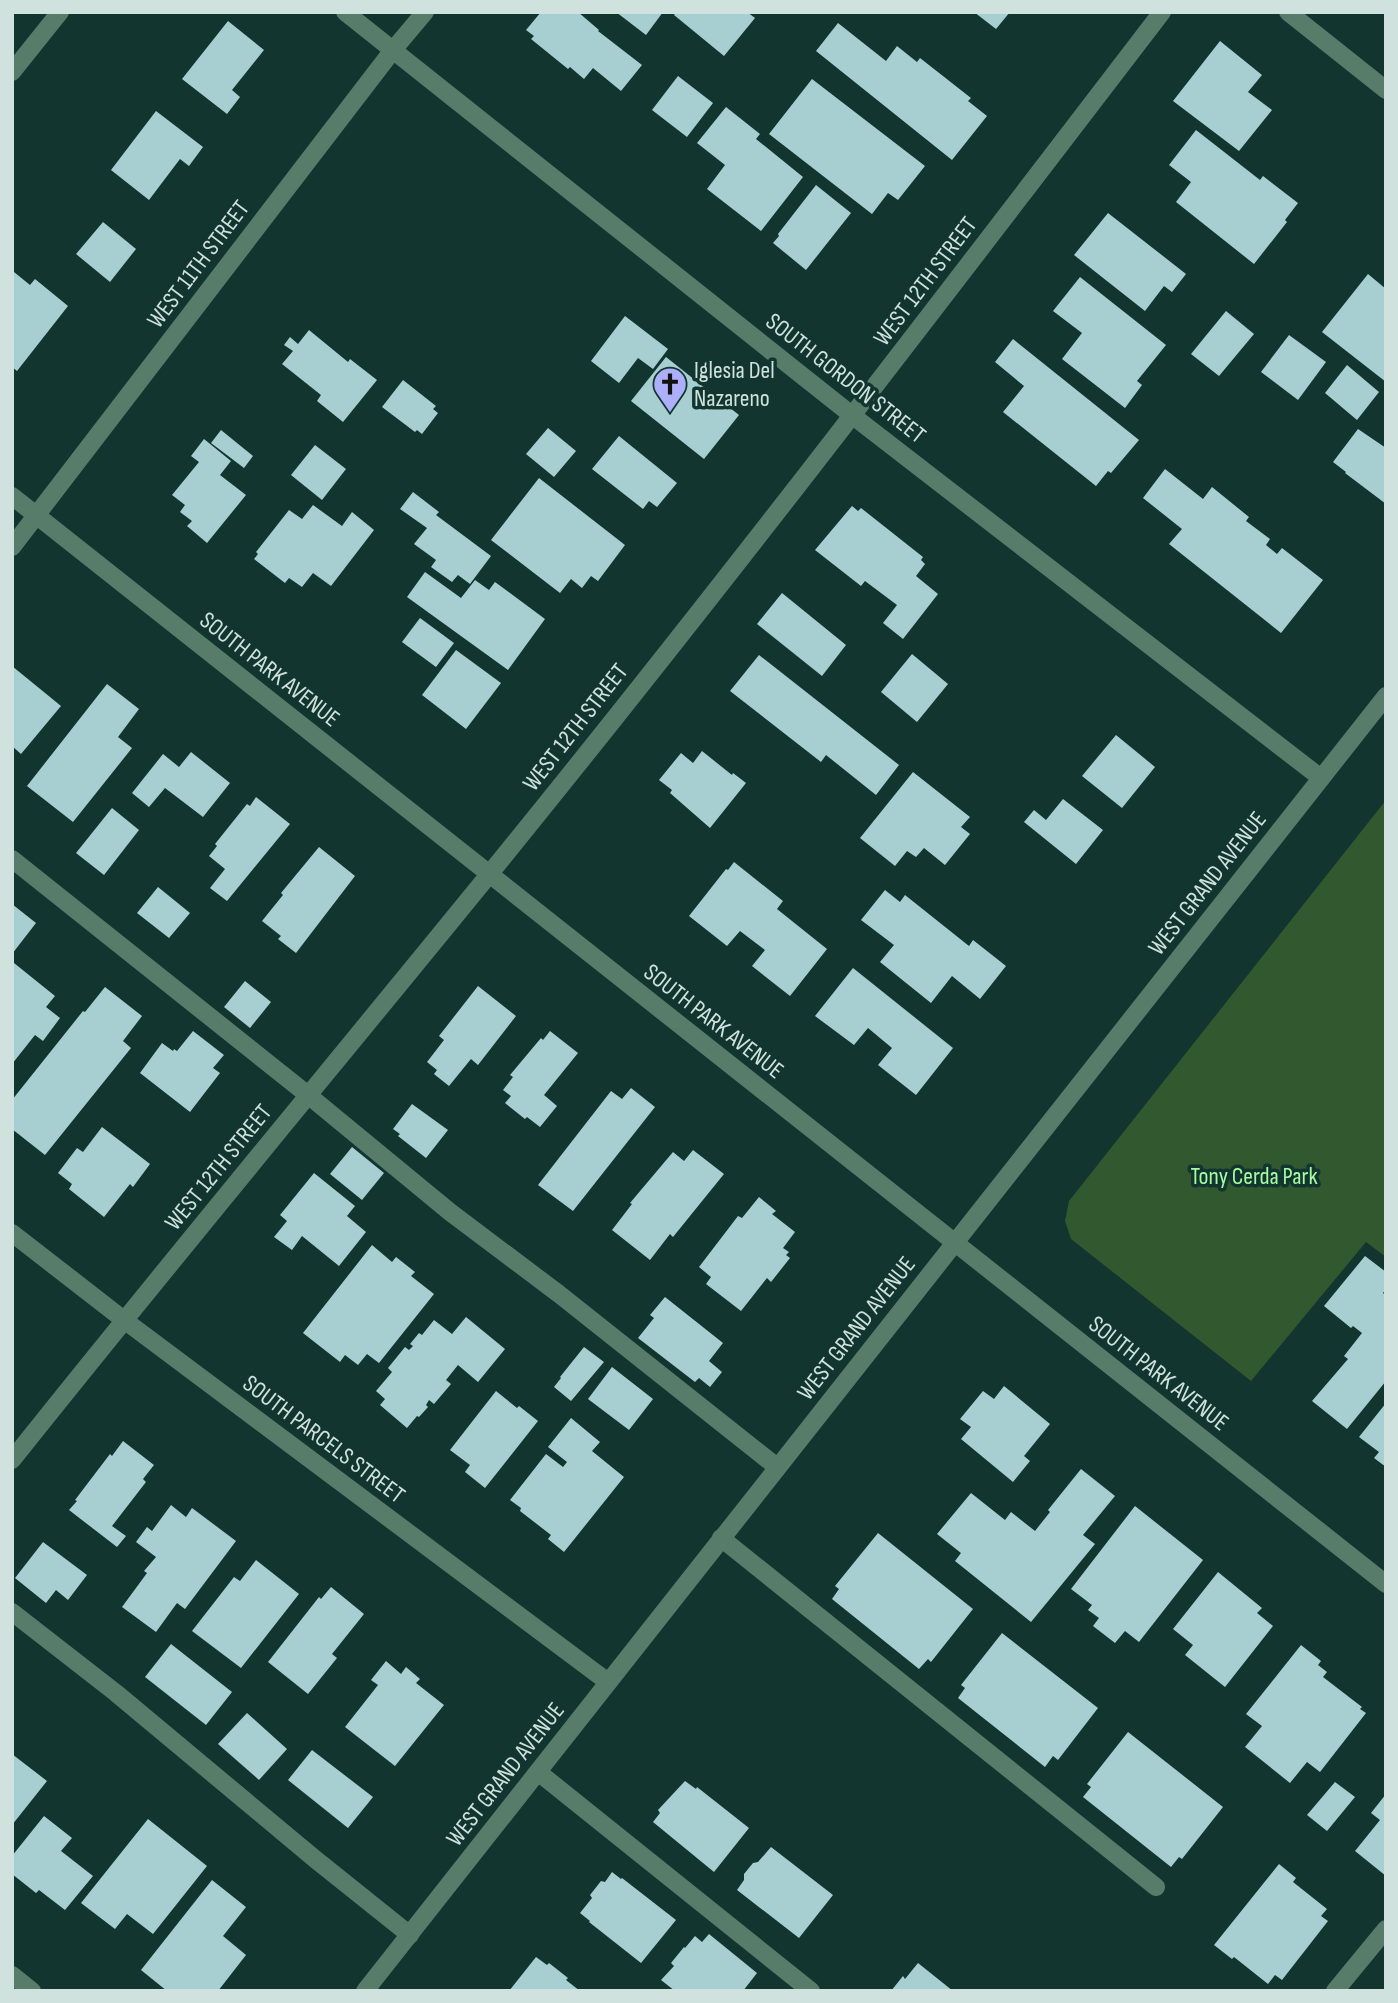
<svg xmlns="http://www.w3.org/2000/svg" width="1398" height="2003" viewBox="0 0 1398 2003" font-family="'Sofia Sans Condensed',sans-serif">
<rect width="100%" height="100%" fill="#123530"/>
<!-- green -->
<path fill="#31582f" d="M1386 800V1257L1366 1242 1251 1381 1071 1239 1065 1221 1069 1201Z"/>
<!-- building -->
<g fill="#a7cfd2">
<path d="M541 12H578L599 30 598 31 642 65 621 91 593 68 584 79 570 67 568 69 531 39 534 36 526 30Z"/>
<path d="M616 12H663L646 35Z"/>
<path d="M676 12H747L755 18 724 56 674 15Z"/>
<path d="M974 12H1010L996 29Z"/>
<path d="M228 21 264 50 232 90 240 97 227 114 182 79Z"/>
<path d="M838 23 886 61 897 46 917 62 920 58 971 98 968 101 987 116 952 160 816 51Z"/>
<path d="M1220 41 1262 75 1248 92 1272 110 1239 151 1173 101Z"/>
<path d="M678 76 713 103 687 137 652 110Z"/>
<path d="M812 79 925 166 898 200 888 193 872 214 769 134Z"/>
<path d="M726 107 760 134 756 139 803 177 761 231 707 189 725 165 697 143Z"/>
<path d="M156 111 203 147 189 166 180 159 149 200 111 170Z"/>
<path d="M1196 130 1260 180 1263 176 1298 203 1285 220 1287 222 1254 264 1176 202 1191 182 1169 165Z"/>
<path d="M816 185 851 213 806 270 773 243 779 236 778 234Z"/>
<path d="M1108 213 1186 274 1172 292 1164 286 1145 311 1074 255Z"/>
<path d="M103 222 136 249 110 282 76 254Z"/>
<path d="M14 272 30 285 35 279 68 306 17 371 12 367V275Z"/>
<path d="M1368 274 1386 289V382L1322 332Z"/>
<path d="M1080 277 1166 345 1137 381 1142 385 1125 408 1062 359 1082 333 1053 311Z"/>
<path d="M1226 311 1254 334 1219 376 1191 354Z"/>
<path d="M625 316 668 349 653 369 638 358 619 383 591 361Z"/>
<path d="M309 330 348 362 350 359 377 380 343 422 317 401 321 395 282 364 293 351 284 345 290 337 298 344Z"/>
<path d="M1289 335 1326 362 1298 400 1261 372Z"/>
<path d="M1013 339 1139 440 1111 473 1108 471 1096 486 1003 412 1024 386 995 362Z"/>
<path d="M666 357 739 415 704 459 631 401Z"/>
<path d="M1347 365 1379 392 1357 420 1325 393Z"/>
<path d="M403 380 436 406 433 409 438 413 422 434 417 430 415 432 382 407Z"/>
<path d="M548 428 576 451 554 477 526 454Z"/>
<path d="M1358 429 1386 448V504L1345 473 1346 472 1333 462Z"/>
<path d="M221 430 253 456 244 468 211 443Z"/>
<path d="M619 436 677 483 657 507 649 501 643 509 592 469Z"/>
<path d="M204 439 231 461 220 475 246 495 207 543 187 526 192 521 180 512 185 505 172 495 199 462 191 456Z"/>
<path d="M315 445 346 469 322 500 291 475Z"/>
<path d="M1165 469 1203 499 1212 487 1249 517 1246 521 1270 539 1266 545 1277 554 1282 548 1323 580 1281 633 1169 544 1182 529 1143 498Z"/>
<path d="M539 478 625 545 598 581 591 576 582 588 571 579 560 593 491 540Z"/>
<path d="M413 492 439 512 436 515 491 556 470 584 458 575 452 582 431 567 436 560 414 544 427 528 400 509Z"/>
<path d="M313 505 342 526 352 512 374 530 331 586 313 573 302 587 289 578 285 583 254 559 258 554 256 552 289 510 302 519Z"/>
<path d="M852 506 858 511 861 508 923 557 921 560 925 564 916 576 938 594 903 639 883 623 897 605 865 581 861 586 815 550Z"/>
<path d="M425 572 461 598 475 580 489 590 495 582 545 619 508 670 407 597Z"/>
<path d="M782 593 846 645 822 676 757 624Z"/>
<path d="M420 618 454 643 436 667 402 642Z"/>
<path d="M456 650 501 683 466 729 422 695Z"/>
<path d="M912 654 948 684 917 722 881 692Z"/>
<path d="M759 655 899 765 876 795 826 755 821 762 730 691Z"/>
<path d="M12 666 61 706 21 754 12 746Z"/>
<path d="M107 684 139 709 118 737 132 748 73 822 27 786Z"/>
<path d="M1116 735 1155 767 1122 808 1082 776Z"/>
<path d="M702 751 732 775 733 773 746 783 710 828 670 793 672 790 659 780 681 753 693 763Z"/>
<path d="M191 752 230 783 203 817 165 788 149 807 132 793 163 754 179 767Z"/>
<path d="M913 772 970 817 961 827 970 834 945 865 924 848 916 857 907 851 895 866 860 838Z"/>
<path d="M256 797 290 824 227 901 210 888 225 869 209 856 217 846 215 844 247 804 250 806Z"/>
<path d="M1063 799 1103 830 1076 864 1024 822 1034 810 1046 820Z"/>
<path d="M112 808 139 830 104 875 76 853Z"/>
<path d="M319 847 355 876 296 953 278 939 281 936 262 921 283 895 281 893Z"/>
<path d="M734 862 783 901 777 909 827 949 790 996 752 966 765 950 740 931 727 946 689 916 726 869 728 870Z"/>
<path d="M158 887 190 913 169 938 137 913Z"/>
<path d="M885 890 900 902 905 895 969 946 973 940 1006 966 980 999 952 976 931 1003 880 962 894 945 861 920Z"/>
<path d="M12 904 36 923 12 954Z"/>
<path d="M14 963 55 996 46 1007 60 1018 43 1041 35 1035 12 1064V965Z"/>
<path d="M853 968 953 1048 916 1095 878 1065 892 1048 868 1028 854 1045 815 1016Z"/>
<path d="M245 981 271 1002 250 1028 224 1007Z"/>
<path d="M478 986 516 1016 478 1065 471 1059 449 1086 434 1074 437 1070 427 1062 444 1040 439 1036Z"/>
<path d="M105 987 142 1016 123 1041 131 1048 45 1155 12 1129V1100L83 1011 85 1012Z"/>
<path d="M193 1031 224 1055 213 1068 220 1073 190 1112 140 1073 162 1043 173 1051 174 1049 177 1051Z"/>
<path d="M550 1031 578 1053 544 1095 557 1106 540 1127 527 1117 525 1119 505 1103 511 1096 503 1090 513 1077 510 1075 541 1038 543 1040Z"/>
<path d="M631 1088 655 1107 573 1211 538 1185 611 1091 622 1099Z"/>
<path d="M412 1104 448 1130 426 1158 398 1136 400 1134 393 1129Z"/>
<path d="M102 1127 150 1164 133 1187 130 1184 104 1217 69 1189 72 1184 58 1173 77 1148 83 1152Z"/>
<path d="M352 1147 384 1173 362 1200 330 1174Z"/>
<path d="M693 1150 724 1174 673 1237 670 1234 650 1260 612 1230 632 1204 630 1203 673 1152 684 1161Z"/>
<path d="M314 1173 355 1206 347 1216 366 1232 339 1266 302 1236 292 1250 274 1237 287 1221 280 1215Z"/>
<path d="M759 1197 776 1211 772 1214 795 1232 783 1248 789 1252 786 1255 790 1258 771 1282 767 1278 741 1311 706 1284 711 1277 699 1267 738 1216 742 1218Z"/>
<path d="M372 1245 392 1262 396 1257 415 1272 411 1276 434 1294 379 1363 367 1354 358 1365 345 1355 340 1362 303 1333Z"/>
<path d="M1365 1256 1386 1272V1289L1383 1293 1386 1296V1381L1347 1429 1312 1401 1348 1359 1344 1356 1362 1333 1353 1326 1351 1328 1324 1306Z"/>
<path d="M665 1297 723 1343 709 1361 722 1372 710 1387 699 1378 695 1382 638 1338 654 1318 650 1315Z"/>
<path d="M466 1317 505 1349 478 1382 458 1365 446 1380 451 1384 434 1404 429 1400 426 1405 428 1407 419 1417 417 1416 407 1428 380 1405 385 1399 376 1391 392 1372 388 1368 405 1347 409 1350 413 1346 410 1344 419 1333 422 1335 434 1320 452 1334Z"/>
<path d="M584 1347 604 1362 571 1401 554 1387 561 1378 560 1377Z"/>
<path d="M612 1367 653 1399 629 1430 588 1399Z"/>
<path d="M1004 1386 1050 1424 1024 1456 1030 1461 1013 1482 961 1439 971 1427 960 1419 983 1391 994 1399Z"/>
<path d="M496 1391 517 1408 519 1406 538 1421 485 1488 465 1472 470 1465 450 1450Z"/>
<path d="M1386 1403V1467L1374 1458 1379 1452 1359 1437Z"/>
<path d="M571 1418 600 1442 592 1451 624 1477 564 1552 548 1539 551 1535 520 1511 521 1508 510 1500 546 1454 563 1467 567 1462 548 1447Z"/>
<path d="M123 1441 154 1465 143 1479 146 1482 112 1526 126 1536 117 1547 69 1510 77 1501 75 1500 110 1454 112 1456Z"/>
<path d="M1081 1469 1115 1496 1083 1535 1095 1544 1031 1622 955 1561 961 1553 937 1534 971 1493 1005 1520 1011 1512 1035 1531 1050 1512 1048 1510Z"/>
<path d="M171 1505 186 1517 192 1508 236 1541 185 1609 177 1603 156 1632 122 1607 147 1573 144 1571 156 1557 136 1542 147 1527 152 1531Z"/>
<path d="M1135 1506 1203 1560 1139 1642 1125 1631 1115 1643 1093 1626 1099 1618 1088 1610 1092 1605 1071 1589Z"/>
<path d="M878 1533 973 1609 931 1662 928 1659 919 1669 832 1599 839 1589 835 1586Z"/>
<path d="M43 1542 87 1575 68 1600 56 1590 46 1603 15 1578Z"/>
<path d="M256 1560 299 1594 241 1668 192 1631 234 1577 240 1581Z"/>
<path d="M1218 1572 1262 1608 1257 1613 1273 1626 1225 1687 1185 1655 1193 1645 1173 1629Z"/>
<path d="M331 1587 364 1614 332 1654 337 1658 308 1694 268 1662 319 1597 321 1599Z"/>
<path d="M1002 1633 1098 1708 1058 1760 1053 1756 1045 1767 958 1698 965 1688 961 1685Z"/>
<path d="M171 1644 232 1692 206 1725 145 1677Z"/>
<path d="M1301 1645 1321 1661 1318 1665 1327 1672 1323 1677 1362 1707 1360 1709 1366 1713 1320 1772 1307 1762 1290 1783 1245 1747 1262 1726 1246 1714Z"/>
<path d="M386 1661 401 1674 406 1667 420 1679 416 1683 444 1705 395 1766 345 1727 378 1685 371 1680Z"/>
<path d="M247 1713 287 1749 259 1780 218 1744Z"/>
<path d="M1128 1732 1223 1807 1182 1859 1179 1857 1171 1867 1083 1797 1091 1787 1087 1784Z"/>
<path d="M312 1750 373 1797 348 1828 288 1780Z"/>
<path d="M12 1754 47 1781 12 1825Z"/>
<path d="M685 1781 696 1789 697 1787 749 1828 714 1872 653 1822 660 1813 658 1810Z"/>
<path d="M1335 1782 1355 1797 1327 1831 1307 1815Z"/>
<path d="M1386 1794V1876L1355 1851 1380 1820 1371 1813Z"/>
<path d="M44 1816 72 1838 61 1851 93 1876 65 1910 39 1890 36 1893 12 1874V1856Z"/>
<path d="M148 1819 207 1866 153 1934 127 1914 115 1929 81 1903Z"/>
<path d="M771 1847 833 1895 799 1938 737 1890 744 1880V1874L753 1863 758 1862Z"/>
<path d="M1279 1864 1296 1878 1293 1882 1327 1909 1321 1916 1328 1921 1282 1980 1275 1975 1268 1984 1234 1957 1232 1959 1214 1945Z"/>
<path d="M612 1872 621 1879 622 1878 676 1920 641 1963 589 1922 590 1921 580 1913 592 1898 590 1895 601 1881 605 1882Z"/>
<path d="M212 1880 246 1907 223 1936 246 1955 218 1991H167L141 1970Z"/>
<path d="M709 1934 757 1973 743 1991H675L661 1980 674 1966 671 1963 684 1947 685 1948 695 1936 702 1942Z"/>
<path d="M536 1957 547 1965 549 1963 568 1978 566 1980 580 1991H509Z"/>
<path d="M918 1963 953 1991H891L903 1976 905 1979Z"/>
</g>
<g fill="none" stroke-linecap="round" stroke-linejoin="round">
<!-- minor -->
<g stroke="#577d6a" stroke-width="18">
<path d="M345 12 853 416 1321 778"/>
<path d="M1288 12 1386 90"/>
<path d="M12 72 60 12"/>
<path d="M12 496 1386 1584"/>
<path d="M12 547 393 50 425 12"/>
<path d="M12 859 308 1095 450 1212 559 1294 777 1467"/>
<path d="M12 1233 124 1320 608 1682"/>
<path d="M12 1460C168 1264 329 1071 487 877 718 593 940 302 1162 12"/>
<path d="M721 1538 1156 1887"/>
<path d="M12 1612 116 1693 315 1859 410 1935"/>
<path d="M538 1772 811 1991"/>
<path d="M12 1975 32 1991"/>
<path d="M365 1991 1386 696"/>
<path d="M1335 1991 1386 1929"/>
</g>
</g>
<!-- icons -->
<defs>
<g id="church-pin" transform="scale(1.75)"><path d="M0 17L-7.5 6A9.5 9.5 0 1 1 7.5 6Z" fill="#adaffb" stroke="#123530"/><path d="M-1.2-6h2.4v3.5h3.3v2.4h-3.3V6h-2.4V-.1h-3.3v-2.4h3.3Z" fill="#111"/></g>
</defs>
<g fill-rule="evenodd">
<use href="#church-pin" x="670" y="384"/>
</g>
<g text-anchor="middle" stroke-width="7" stroke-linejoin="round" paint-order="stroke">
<!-- street labels -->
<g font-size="24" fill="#cfe2de" stroke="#123530">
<text transform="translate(198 264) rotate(-53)" y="8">WEST 11TH STREET</text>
<text transform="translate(925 281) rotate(-53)" y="8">WEST 12TH STREET</text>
<text transform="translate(846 378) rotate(38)" y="8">SOUTH GORDON STREET</text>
<text transform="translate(270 669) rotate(38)" y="8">SOUTH PARK AVENUE</text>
<text transform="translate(575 727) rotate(-52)" y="8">WEST 12TH STREET</text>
<text transform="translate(1207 883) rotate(-52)" y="8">WEST GRAND AVENUE</text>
<text transform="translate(714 1021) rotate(38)" y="8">SOUTH PARK AVENUE</text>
<text transform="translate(218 1167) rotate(-51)" y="8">WEST 12TH STREET</text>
<text transform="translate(856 1328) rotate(-52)" y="8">WEST GRAND AVENUE</text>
<text transform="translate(1159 1373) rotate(38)" y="8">SOUTH PARK AVENUE</text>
<text transform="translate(324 1439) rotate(37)" y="8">SOUTH PARCELS STREET</text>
<text transform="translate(505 1774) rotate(-52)" y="8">WEST GRAND AVENUE</text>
</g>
<!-- poi labels -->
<g font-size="24" fill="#cfe2de" stroke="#123530" text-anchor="start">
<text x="694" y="378">Iglesia Del<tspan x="694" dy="28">Nazareno</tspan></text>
</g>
<!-- park labels -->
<g font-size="24" fill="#a7fca1" stroke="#123530">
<text x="1254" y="1184">Tony Cerda Park</text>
</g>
</g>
<!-- border -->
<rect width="1398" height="2003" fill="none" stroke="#cfe2de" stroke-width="28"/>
</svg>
